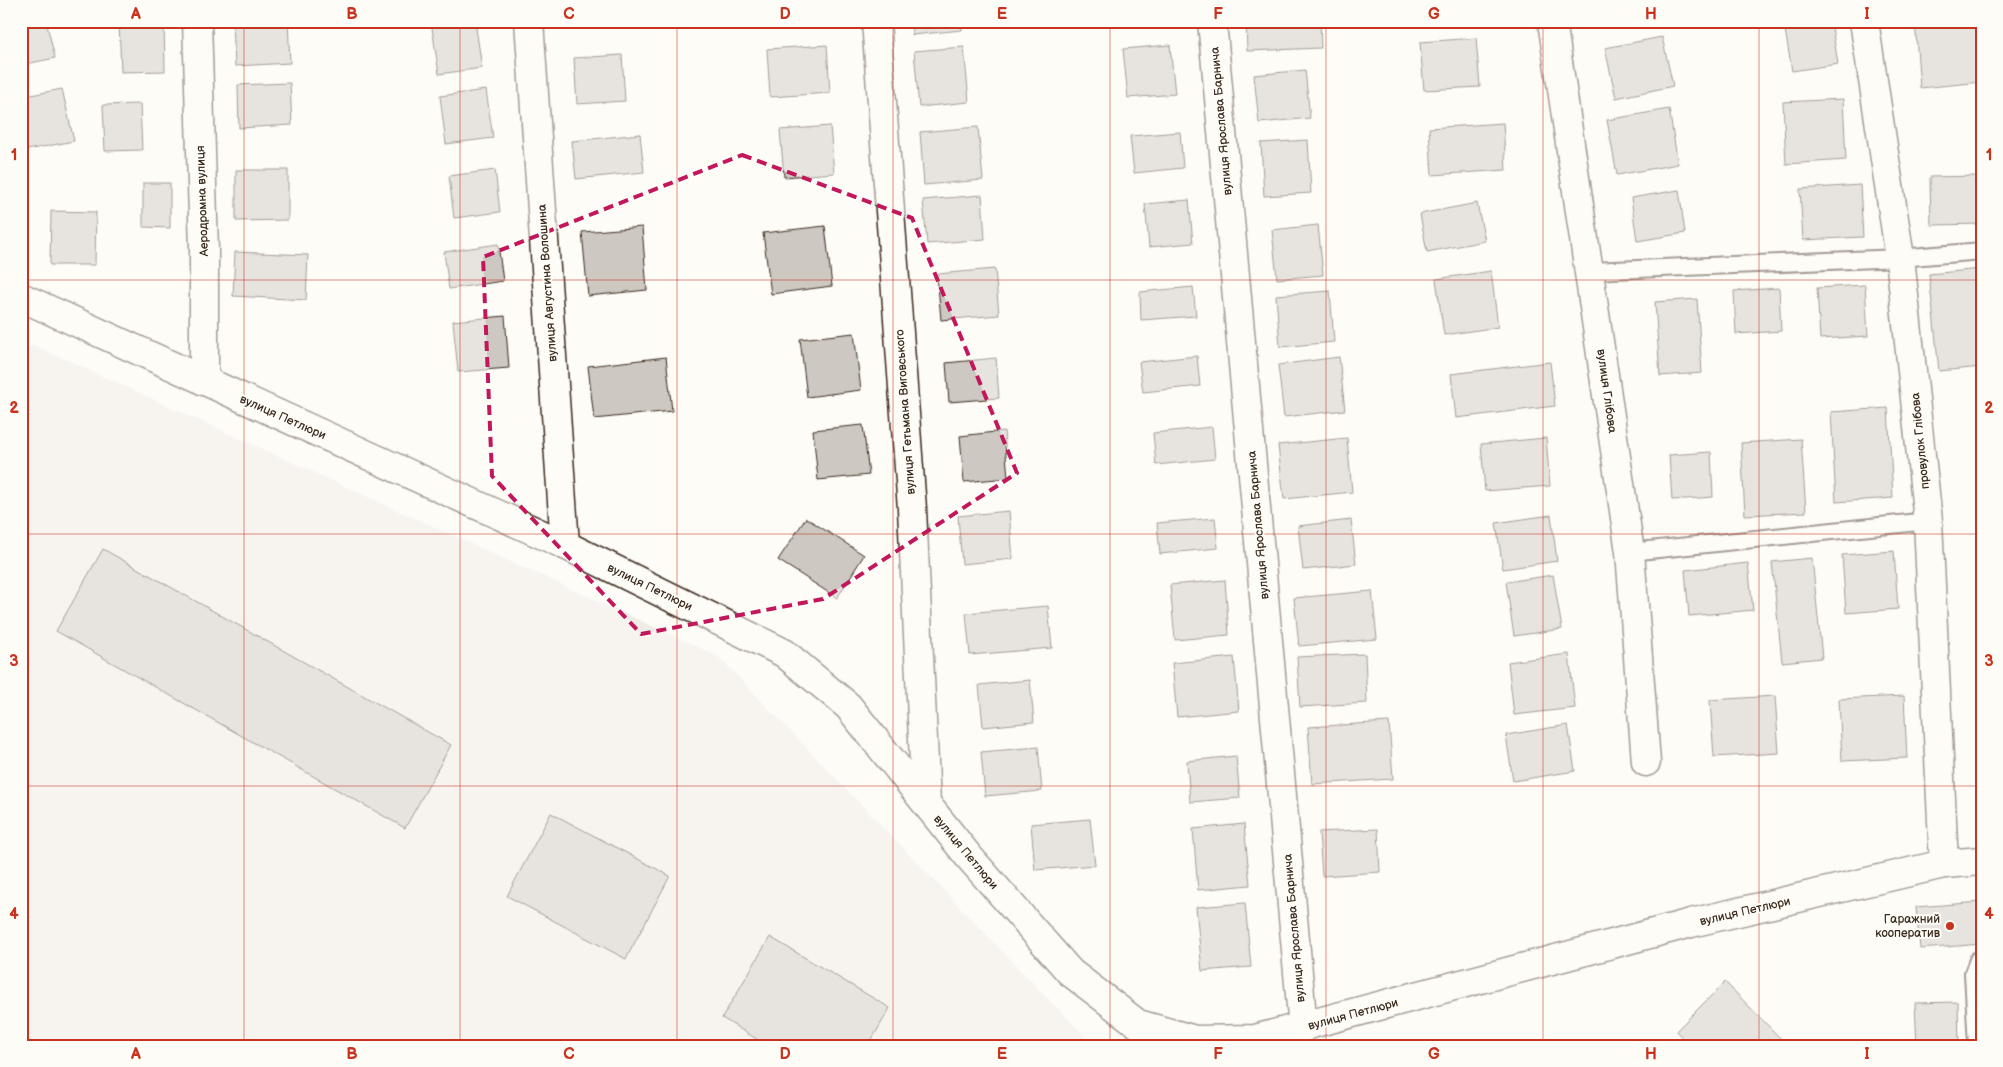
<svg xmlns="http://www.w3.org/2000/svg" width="2003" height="1067" viewBox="0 0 2003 1067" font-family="'Balsamiq Sans',sans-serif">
<rect width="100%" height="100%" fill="#fdfcf7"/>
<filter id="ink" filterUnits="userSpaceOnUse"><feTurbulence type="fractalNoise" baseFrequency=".02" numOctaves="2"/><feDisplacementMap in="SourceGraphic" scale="10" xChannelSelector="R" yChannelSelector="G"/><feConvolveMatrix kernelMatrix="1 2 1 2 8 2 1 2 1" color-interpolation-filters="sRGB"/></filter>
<g filter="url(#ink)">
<!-- built -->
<path fill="#efece7" d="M34 345 718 656 1094 1046H21V351Z"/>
<!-- building -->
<g fill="#cdc8c2" stroke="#3b2a1e">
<path d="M21 21H46L55 58 21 65Z"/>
<path d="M119 21H164L165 71 121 72Z"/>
<path d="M233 21H288L290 63 235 66Z"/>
<path d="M431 21H475L482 68 439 74Z"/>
<path d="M911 21H961L962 30 912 35Z"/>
<path d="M1246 21H1320L1321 48 1247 51Z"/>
<path d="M1600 21H1635L1601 27Z"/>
<path d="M1801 21H1831L1838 64 1792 71 1784 24Z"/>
<path d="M1915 21H1977L1982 82 1920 88Z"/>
<path d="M1662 37 1673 86 1616 98 1605 48Z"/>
<path d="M1476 38 1480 87 1424 90 1420 42Z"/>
<path d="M827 45 830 93 770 97 767 49Z"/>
<path d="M1170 45 1175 94 1128 98 1123 49Z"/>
<path d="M964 47 969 102 919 107 914 51Z"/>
<path d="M622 55 625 101 577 104 574 58Z"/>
<path d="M1305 70 1310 118 1259 123 1254 75Z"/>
<path d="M290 83 292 125 239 128 238 85Z"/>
<path d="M62 89 74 141 27 150 21 121V97Z"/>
<path d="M486 90 493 138 446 144 440 96Z"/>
<path d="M1843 99 1846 160 1786 164 1783 102Z"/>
<path d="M140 104 142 150 105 151 103 105Z"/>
<path d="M1669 109 1678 164 1617 175 1607 120Z"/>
<path d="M1503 123 1506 170 1432 175 1429 128Z"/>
<path d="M830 126 834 173 784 177 780 130Z"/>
<path d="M978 127 983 180 924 185 920 132Z"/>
<path d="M1180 132 1183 168 1134 173 1130 136Z"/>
<path d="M640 134 644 172 576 179 572 141Z"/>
<path d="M1308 140 1311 193 1264 196 1261 143Z"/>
<path d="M236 170H288V220L236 221Z"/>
<path d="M495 170 500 212 454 218 449 176Z"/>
<path d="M1982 176V224L1931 225 1930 177Z"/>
<path d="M143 183H170V228L143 227Z"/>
<path d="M1860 185 1863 237 1803 240 1800 189Z"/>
<path d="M1679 190 1685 233 1637 241 1631 198Z"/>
<path d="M982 195 985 239 927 244 923 200Z"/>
<path d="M1189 200 1193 243 1149 247 1145 204Z"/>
<path d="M1477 203 1485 241 1427 252 1420 214Z"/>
<path d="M51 211 96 212 95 265H50Z"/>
<path d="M1318 225 1323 275 1277 279 1272 230Z"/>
<path d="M825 226 832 286 771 294 763 233Z"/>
<path d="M642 227 647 290 588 296 582 232Z"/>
<path d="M498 244 503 281 449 289 444 252Z"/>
<path d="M235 252 308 255 306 300 233 296Z"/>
<path d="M995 269 999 315 941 320 937 274Z"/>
<path d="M1981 269 1982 367 1939 371 1929 274Z"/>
<path d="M1491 271 1498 327 1444 335 1436 279Z"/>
<path d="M1865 285 1868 336 1820 339 1817 288Z"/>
<path d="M1193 287 1196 316 1141 320 1140 292Z"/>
<path d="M1779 288 1781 331 1736 334 1734 291Z"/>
<path d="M1330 291 1334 342 1280 347 1276 295Z"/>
<path d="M1697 299 1702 373 1660 376 1655 302Z"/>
<path d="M505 316 509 368 458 372 453 321Z"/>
<path d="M854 333 861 390 807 397 800 339Z"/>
<path d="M1197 356 1200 386 1143 392 1139 362Z"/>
<path d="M666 357 672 411 594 419 588 366Z"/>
<path d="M1339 357 1345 410 1284 417 1278 365Z"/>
<path d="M996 358 999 398 949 402 946 363Z"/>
<path d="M1550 362 1555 406 1456 418 1451 374Z"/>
<path d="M1888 408 1893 498 1836 502 1831 412Z"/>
<path d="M863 425 869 475 818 480 813 430Z"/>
<path d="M1212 427 1215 459 1156 465 1153 433Z"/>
<path d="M1004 431 1008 478 964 482 960 436Z"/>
<path d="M1347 438 1352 492 1284 499 1278 445Z"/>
<path d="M1546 438 1550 486 1485 491 1481 444Z"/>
<path d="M1801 439 1806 512 1745 515 1741 443Z"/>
<path d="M1711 452 1713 497 1672 500 1669 455Z"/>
<path d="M1009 511 1013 559 962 564 958 516Z"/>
<path d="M1551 515 1557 561 1503 569 1496 523Z"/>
<path d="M806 518 864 555 837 598 778 560Z"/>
<path d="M1215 518 1218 548 1160 554 1157 523Z"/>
<path d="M1351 520 1356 564 1303 570 1298 526Z"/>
<path d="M103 549 451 745 405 828 56 631Z"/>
<path d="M1894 551 1898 609 1846 613 1842 555Z"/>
<path d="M1812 558 1822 658 1782 662 1772 562Z"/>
<path d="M1748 563 1753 610 1689 616 1685 570Z"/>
<path d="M1553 575 1562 629 1514 636 1506 582Z"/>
<path d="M1225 580 1229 635 1175 640 1170 585Z"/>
<path d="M1372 591 1377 639 1299 646 1294 598Z"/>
<path d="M1048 606 1052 648 970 655 966 613Z"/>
<path d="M1365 654 1367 703 1300 707 1297 657Z"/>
<path d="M1569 654 1575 708 1514 715 1508 662Z"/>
<path d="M1234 657 1239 711 1177 717 1172 663Z"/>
<path d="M1030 680 1034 722 983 727 979 685Z"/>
<path d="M1775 696 1779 753 1714 757 1710 700Z"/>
<path d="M1904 696 1907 758 1842 761 1839 699Z"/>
<path d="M1389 722 1393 779 1312 784 1308 727Z"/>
<path d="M1568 725 1575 771 1513 781 1506 735Z"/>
<path d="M1038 747 1042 791 985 796 981 752Z"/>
<path d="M1236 756 1240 798 1190 802 1187 761Z"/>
<path d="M551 813 670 876 626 959 507 896Z"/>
<path d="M1090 819 1095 865 1035 870 1031 824Z"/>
<path d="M1244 824 1250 885 1198 890 1193 829Z"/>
<path d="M1378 829 1380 872 1322 876 1319 832Z"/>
<path d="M1982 902V944L1920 949 1916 907Z"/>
<path d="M1245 903 1251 967 1202 971 1196 907Z"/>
<path d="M770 937 890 1008 868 1046H768L722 1018Z"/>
<path d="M1725 982 1788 1046H1690L1676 1031Z"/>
<path d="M1958 1002 1959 1046H1917L1915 1003Z"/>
</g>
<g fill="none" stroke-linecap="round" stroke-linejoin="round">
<!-- lane casing -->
<g stroke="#3b2a1e" stroke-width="20">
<g id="lane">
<path d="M1590 271 1900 258 1982 251"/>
<path d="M1630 552 1928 521"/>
<path d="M1977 1046 1973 973 1978 960 1982 959"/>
</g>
</g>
<!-- street casing -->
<g stroke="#3b2a1e" stroke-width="31">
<g id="street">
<path d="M197 21 204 250V381"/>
<path d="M529 21 565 545"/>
<path d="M876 21 912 509 926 803"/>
<path d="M1212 21 1303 1028"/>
<path d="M1552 21 1630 552 1646 762"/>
<path d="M1864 21 1900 258 1928 521 1944 864"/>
<path d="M21 297 565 545 784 653 848 706 969 857 1070 972 1138 1024 1195 1040 1255 1039 1691 923 1944 864 1982 861"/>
</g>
</g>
<!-- lane -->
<use href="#lane" stroke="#fdfcf7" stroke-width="16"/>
<!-- street -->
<use href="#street" stroke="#fdfcf7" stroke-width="28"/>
</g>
</g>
<!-- marked area -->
<path d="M0 0H2003V1067H0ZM742 155 912 218 1017 473 823 599 641 634 492 476 483 257Z" fill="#fdfcf7" fill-opacity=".55" fill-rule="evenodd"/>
<path fill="none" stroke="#c2185b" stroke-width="4" stroke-dasharray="10 6" stroke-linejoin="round" d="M742 155 912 218 1017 473 823 599 641 634 492 476 483 257Z"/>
<!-- grid -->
<path fill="none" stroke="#c8321e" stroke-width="1" stroke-opacity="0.55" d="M244 21V1046M460 21V1046M677 21V1046M893 21V1046M1110 21V1046M1326 21V1046M1543 21V1046M1759 21V1046M21 280H1982M21 534H1982M21 786H1982"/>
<!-- markers -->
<circle fill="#c8321e" stroke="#fdfcf7" stroke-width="2" cx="1950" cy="926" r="5"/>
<g text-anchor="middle" stroke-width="4" stroke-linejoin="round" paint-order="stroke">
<!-- street labels -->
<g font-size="12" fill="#3b2a1e" stroke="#fdfcf7">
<text transform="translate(1221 121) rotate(-95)" y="4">вулиця Ярослава Барнича</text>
<text transform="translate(202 201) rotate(-92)" y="4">Аеродромна вулиця</text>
<text transform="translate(547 283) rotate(-94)" y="4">вулиця Августина Волошина</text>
<text transform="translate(1607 391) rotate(82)" y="4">вулиця Глібова</text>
<text transform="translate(905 412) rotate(-94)" y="4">вулиця Гетьмана Виговського</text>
<text transform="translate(283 417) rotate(24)" y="4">вулиця Петлюри</text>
<text transform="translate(1920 441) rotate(-96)" y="4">провулок Глібова</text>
<text transform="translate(1258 525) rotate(-95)" y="4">вулиця Ярослава Барнича</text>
<text transform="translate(650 587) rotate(26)" y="4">вулиця Петлюри</text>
<text transform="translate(966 852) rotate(50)" y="4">вулиця Петлюри</text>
<text transform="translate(1745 911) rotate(-13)" y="4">вулиця Петлюри</text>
<text transform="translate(1294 928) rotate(-95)" y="4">вулиця Ярослава Барнича</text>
<text transform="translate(1353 1014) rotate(-15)" y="4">вулиця Петлюри</text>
</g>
<!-- poi labels -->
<g font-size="12" fill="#3b2a1e" stroke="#fdfcf7" text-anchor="end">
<text x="1940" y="923">Гаражний<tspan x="1940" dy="14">кооператив</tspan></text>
</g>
</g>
<!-- margin -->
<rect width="2003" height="1067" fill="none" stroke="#fdfcf7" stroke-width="55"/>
<rect x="28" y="28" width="1948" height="1012" fill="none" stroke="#c8321e" stroke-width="2"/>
<g font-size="16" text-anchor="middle" font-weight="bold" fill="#c8321e">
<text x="136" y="19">A</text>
<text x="352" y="19">B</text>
<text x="569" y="19">C</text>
<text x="785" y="19">D</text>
<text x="1002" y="19">E</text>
<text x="1218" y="19">F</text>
<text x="1434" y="19">G</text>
<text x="1651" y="19">H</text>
<text x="1867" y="19">I</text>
<text x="14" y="160">1</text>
<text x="1989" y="160">1</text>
<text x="14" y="413">2</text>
<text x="1989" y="413">2</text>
<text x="14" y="666">3</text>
<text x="1989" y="666">3</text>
<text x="14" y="919">4</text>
<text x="1989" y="919">4</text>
<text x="136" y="1059">A</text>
<text x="352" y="1059">B</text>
<text x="569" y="1059">C</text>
<text x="785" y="1059">D</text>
<text x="1002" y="1059">E</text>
<text x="1218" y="1059">F</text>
<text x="1434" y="1059">G</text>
<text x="1651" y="1059">H</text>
<text x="1867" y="1059">I</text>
</g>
</svg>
